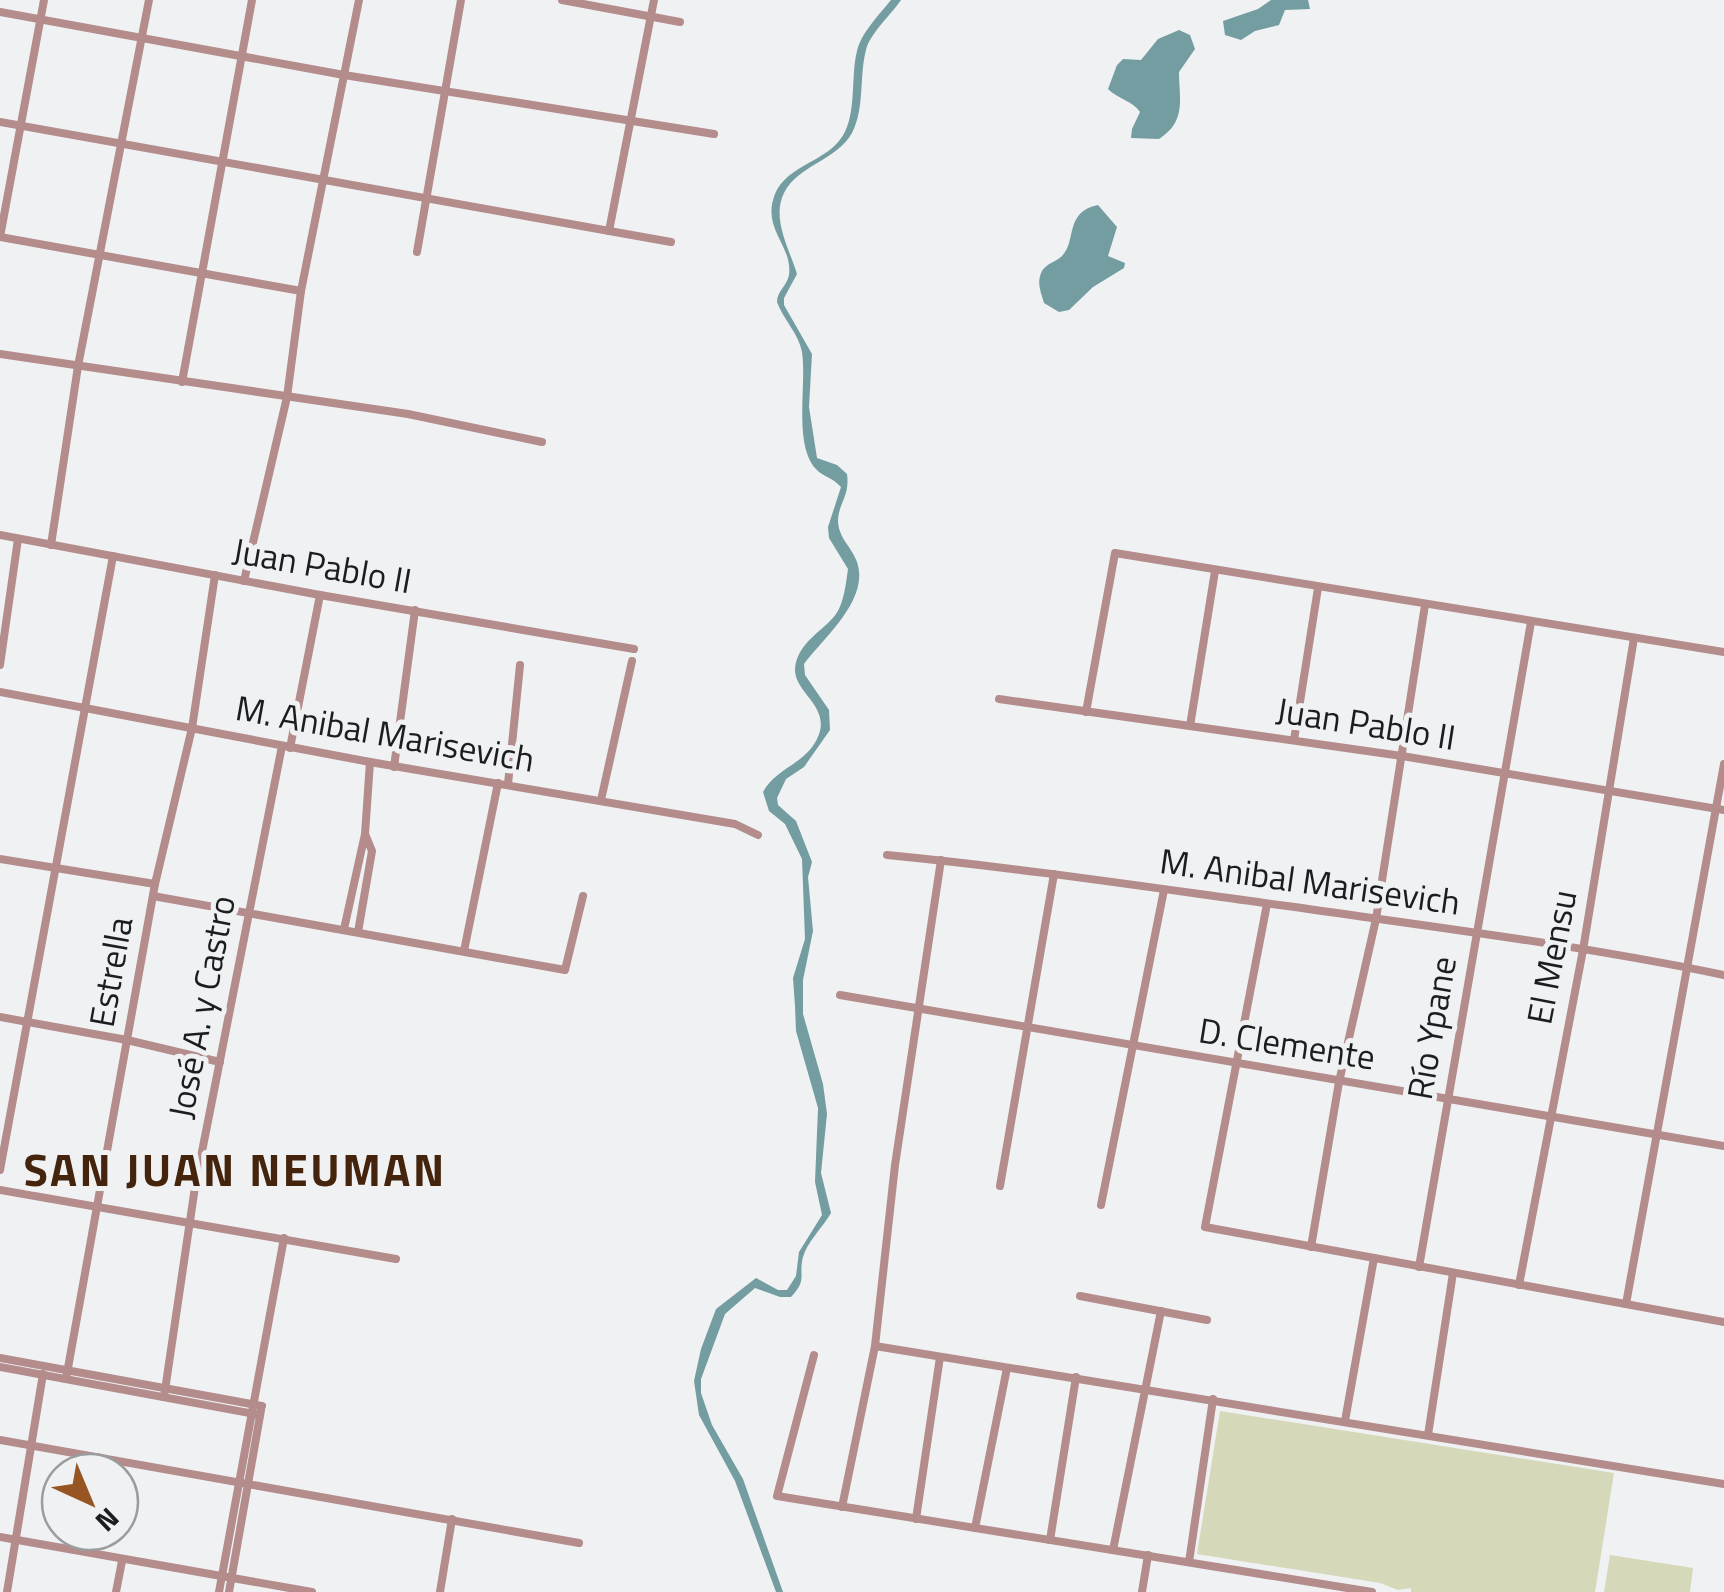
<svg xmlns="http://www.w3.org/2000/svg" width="1724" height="1592" viewBox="0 0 1724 1592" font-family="'Titillium Web',sans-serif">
<rect width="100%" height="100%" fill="#eff1f3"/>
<!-- green -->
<g fill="#d6d8ba">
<path d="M1220 1411 1614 1473 1595 1592H1411V1588L1398 1590 1380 1583 1197 1554Z"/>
<path d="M1610 1555 1693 1568 1690 1592H1604Z"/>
</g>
<!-- water -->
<g fill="#739da0">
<path d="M891 0H901C891 15 870 33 866 50 859 76 865 108 852 133 837 160 797 166 784 193 771 219 790 250 797 274L784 298V305L812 354 809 407 817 458 837 465 847 474C850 496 839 502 838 520 838 538 852 547 857 562 870 600 823 638 804 664L805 675 829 710 830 730 804 767 786 779 777 798 778 805 796 821 812 862 808 877 813 931 803 980V1014L823 1084 827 1114 821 1173 831 1213C823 1227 807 1242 803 1257 798 1276 808 1279 791 1297H780L755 1288 725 1314 701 1379V1393L712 1425 743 1479 783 1592H776L735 1481 699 1415 694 1381 701 1349 716 1309 756 1278 778 1290H787L796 1276 799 1252 822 1215 815 1182 818 1108 796 1031 795 1006 793 978 805 939 802 859 785 824 769 811 763 792C776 768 805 764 817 739 833 707 794 693 795 669 797 642 825 630 836 614 844 603 846 583 848 569L829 538 828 527 841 487C832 477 823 477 816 469 793 444 807 384 802 352 799 334 783 319 777 302 777 291 787 286 789 275 793 245 761 229 775 194 786 167 822 162 839 141 858 119 850 78 857 51 861 33 879 15 891 0Z"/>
<path d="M1271 0H1308L1310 9 1285 10 1279 25 1255 31 1241 40 1225 35 1223 21 1258 9Z"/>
<path d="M1179 30 1190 35 1195 49 1179 72C1179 99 1187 121 1159 139L1131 138 1132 129 1140 112C1133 101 1118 99 1108 89L1117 65 1123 59 1141 60 1158 39Z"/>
<path d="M1098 205 1117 227 1108 256 1125 263 1124 268 1093 287 1069 310 1059 312 1044 303C1041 292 1036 283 1042 271 1047 263 1056 262 1062 256 1077 241 1064 212 1098 205Z"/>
</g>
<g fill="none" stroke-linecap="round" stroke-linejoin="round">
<!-- street -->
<g stroke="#b38c8b" stroke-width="8">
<path d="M562 0 680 22"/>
<path d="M0 12 344 75 714 134"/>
<path d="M0 122 671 242"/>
<path d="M609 231 654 0"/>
<path d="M0 237 301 291"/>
<path d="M0 237 44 0"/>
<path d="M417 252 461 0"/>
<path d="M0 354 408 414 542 442"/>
<path d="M182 382 252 0"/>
<path d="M0 535 320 595 634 649"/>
<path d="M51 545 78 366 149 0"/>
<path d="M244 581 287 397 301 291 359 0"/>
<path d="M0 665 18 539"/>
<path d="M0 692 370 762 735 824 758 835"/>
<path d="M999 699 1402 756 1724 810"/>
<path d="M1086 712 1115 553 1724 652"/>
<path d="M1190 726 1215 571"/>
<path d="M1294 740 1318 588"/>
<path d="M290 748 320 595"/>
<path d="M394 767 415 610"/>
<path d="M508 784 520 665"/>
<path d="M601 800 632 661"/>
<path d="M365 834 370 762"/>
<path d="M887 855C1021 868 1154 888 1287 906 1433 927 1580 945 1724 975"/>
<path d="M0 859 155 884"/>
<path d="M153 896 565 970 583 896"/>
<path d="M1267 904 1205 1227 1724 1322"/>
<path d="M344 929 365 834 372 851 358 932"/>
<path d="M464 951 498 783"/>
<path d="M840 995 1724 1146"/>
<path d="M0 1017 127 1040 220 1062"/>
<path d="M0 1170 113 556"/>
<path d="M1000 1186 1054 874"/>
<path d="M0 1190 396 1259"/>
<path d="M1101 1205 1164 890"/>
<path d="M1311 1247 1339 1082 1376 919 1425 605"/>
<path d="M1419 1267 1531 622"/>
<path d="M1519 1285 1583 950 1634 638"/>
<path d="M1080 1296 1207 1320"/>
<path d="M1626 1304 1724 764"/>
<path d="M875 1346 1724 1484"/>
<path d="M814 1355 777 1496 1372 1592"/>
<path d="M0 1358 262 1406"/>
<path d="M0 1367 260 1415"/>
<path d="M66 1379 155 884 192 728 215 575"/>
<path d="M164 1397 195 1187 282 746"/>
<path d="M1345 1421 1374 1258"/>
<path d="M1428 1435 1453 1273"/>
<path d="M0 1440 579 1543"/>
<path d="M842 1507 875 1346 895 1165 941 860"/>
<path d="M916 1519 940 1357"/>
<path d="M975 1528 1007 1368"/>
<path d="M0 1537 312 1592"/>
<path d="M1050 1540 1076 1377"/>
<path d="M1113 1550 1161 1311"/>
<path d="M1189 1562 1213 1399"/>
<path d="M7 1592 43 1374"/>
<path d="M116 1592 122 1561"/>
<path d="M219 1592 284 1238"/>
<path d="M229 1592 261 1410"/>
<path d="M440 1592 452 1519"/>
<path d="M1142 1592 1148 1555"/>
</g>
</g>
<g text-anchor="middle" stroke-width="10" stroke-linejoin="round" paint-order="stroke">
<!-- street labels -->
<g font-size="35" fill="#1c1d1e" stroke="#eff1f3">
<text transform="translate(322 566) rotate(10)" y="12">Juan Pablo II</text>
<text transform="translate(1366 724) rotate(9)" y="12">Juan Pablo II</text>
<text transform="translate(385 734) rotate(10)" y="12">M. Anibal Marisevich</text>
<text transform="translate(1310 882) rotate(8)" y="12">M. Anibal Marisevich</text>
<text transform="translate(1552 957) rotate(-79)" y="12">El Mensu</text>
<text transform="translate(111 972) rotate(-80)" y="12">Estrella</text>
<text transform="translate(202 1007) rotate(-79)" y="12">José A. y Castro</text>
<text transform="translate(1432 1028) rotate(-80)" y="12">Río Ypane</text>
<text transform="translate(1287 1044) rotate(9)" y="12">D. Clemente</text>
</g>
<!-- district labels -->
<g font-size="45" font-weight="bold" letter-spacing="2.5" fill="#44240c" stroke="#eff1f3">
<text x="235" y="1186">SAN JUAN NEUMAN</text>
</g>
</g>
<!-- north arrow -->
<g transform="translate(90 1502) rotate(136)"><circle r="48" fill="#eff1f3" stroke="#9b9c9e" stroke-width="2.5"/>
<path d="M0-8L18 38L0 25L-18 38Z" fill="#975523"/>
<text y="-15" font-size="28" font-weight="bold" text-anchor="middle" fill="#1c1d1e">N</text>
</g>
</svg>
